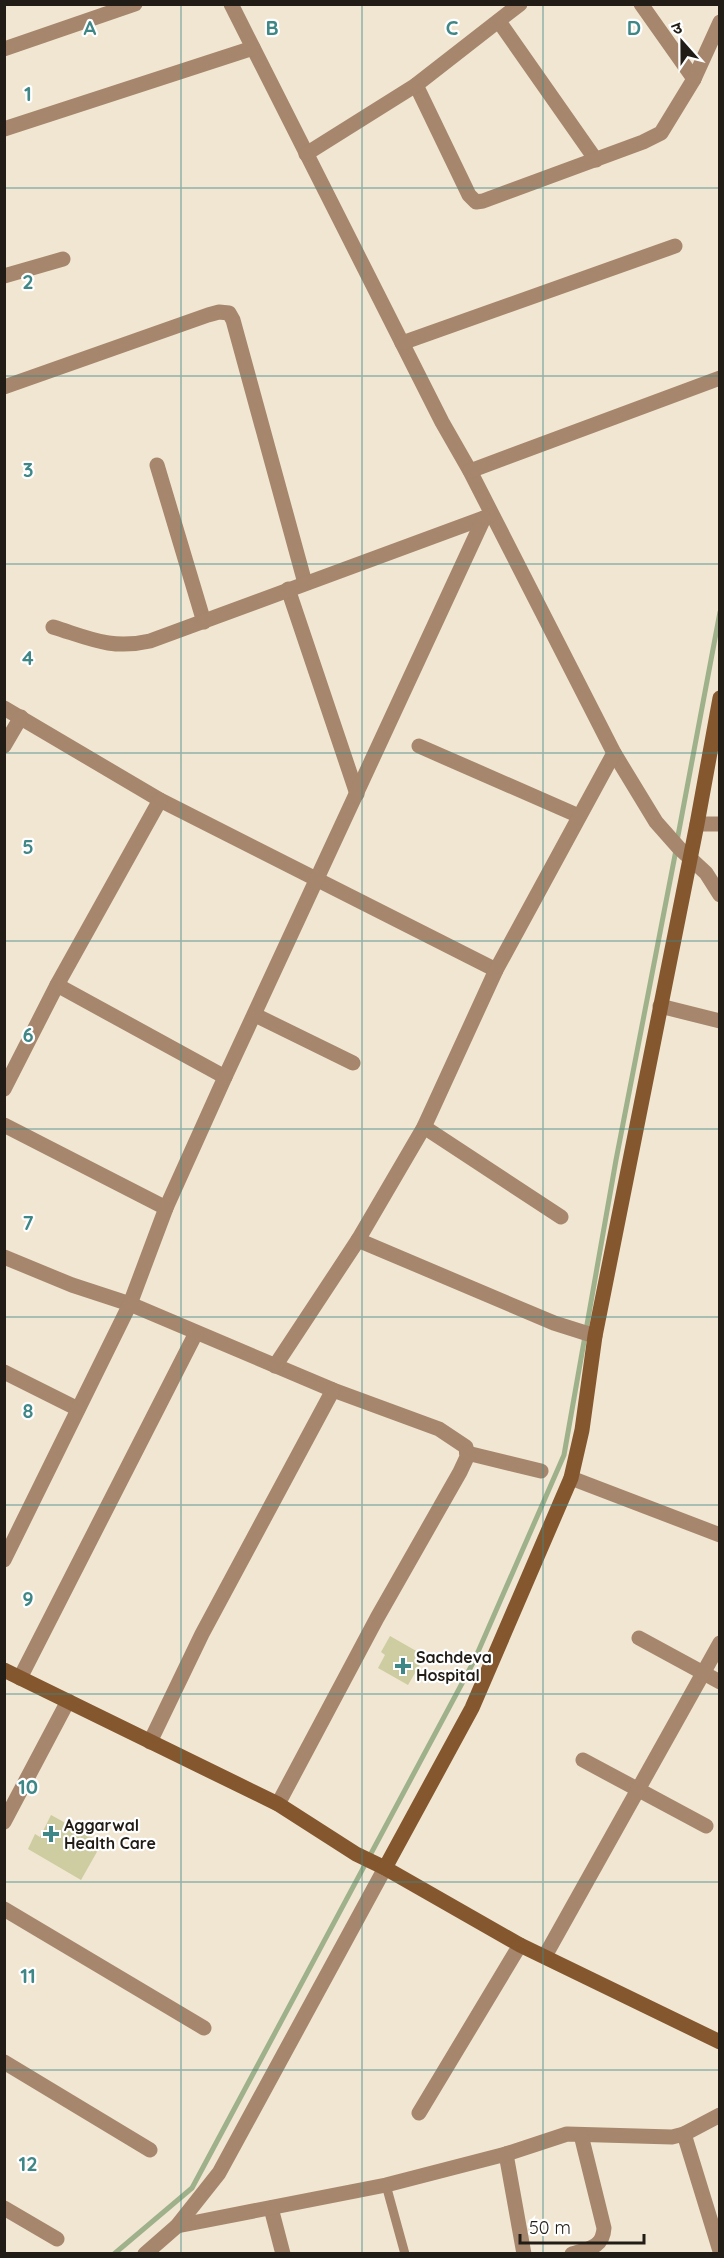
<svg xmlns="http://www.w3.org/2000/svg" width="724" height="2258" viewBox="0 0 724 2258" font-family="Quicksand,'Noto Sans Devanagari',sans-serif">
<rect width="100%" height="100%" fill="#f1e6d2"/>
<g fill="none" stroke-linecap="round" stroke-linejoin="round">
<!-- stream -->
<g stroke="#9eb18a" stroke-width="5">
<path d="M677 841 720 612"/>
<path d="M114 2254 192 2188 474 1661 564 1455 616 1160 676 850"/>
</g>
</g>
<!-- building -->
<g fill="#cecda1">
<path d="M390 1636 425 1656 408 1685 378 1668 385 1655 381 1652Z"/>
<path d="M51 1815 102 1843 81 1880 28 1849 35 1834 40 1837Z"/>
</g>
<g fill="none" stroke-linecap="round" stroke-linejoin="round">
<!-- lane -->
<path stroke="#a6866c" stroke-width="9" d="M386 2185 405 2254"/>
<!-- street -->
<g stroke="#a6866c" stroke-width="15">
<path d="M231 4 442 422 470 471 614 753 656 822 679 848 706 873 720 895"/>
<path d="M641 4 694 79"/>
<path d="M500 23 596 160"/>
<path d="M4 49 135 4"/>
<path d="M416 85 469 195 476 202 483 201 643 142 661 133 694 79 720 22"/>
<path d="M4 129 253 48"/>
<path d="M306 154 416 85 520 4"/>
<path d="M4 276 63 259"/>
<path d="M402 343 675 246"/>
<path d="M4 387 208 315 219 312 229 313 233 320 305 583"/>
<path d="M157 465 204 622"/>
<path d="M470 471 720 378"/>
<path d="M288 589 357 794"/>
<path d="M53 627C89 638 111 650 150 641L489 516"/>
<path d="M4 708 160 800 496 970"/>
<path d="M4 746 21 717"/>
<path d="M419 746 579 816"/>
<path d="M697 824H720"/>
<path d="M57 985 225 1077"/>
<path d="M660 1006 720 1021"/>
<path d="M255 1015 353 1063"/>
<path d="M4 1089 57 985 160 800"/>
<path d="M4 1125 166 1208"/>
<path d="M424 1127 561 1217"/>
<path d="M358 1240 554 1323 595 1336"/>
<path d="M4 1257 72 1285 130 1304 333 1390 439 1429 466 1447 467 1457 460 1472 377 1618 278 1804"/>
<path d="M275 1366 358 1240 424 1127 496 970 614 753"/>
<path d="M4 1372 78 1409"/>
<path d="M467 1453 541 1471"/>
<path d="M571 1478 720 1535"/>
<path d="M4 1560 130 1304 166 1208 225 1077 484 518"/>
<path d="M639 1638 720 1682"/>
<path d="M20 1678 196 1333"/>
<path d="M150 1742 202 1634 333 1390"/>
<path d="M583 1760 706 1826"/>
<path d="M4 1822 68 1701"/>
<path d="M4 1909 204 2028"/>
<path d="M545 1956 720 1643"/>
<path d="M4 2062 150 2150"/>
<path d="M419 2113 520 1945"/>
<path d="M684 2134 720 2251"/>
<path d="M506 2154 524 2254"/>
<path d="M4 2208 57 2239"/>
<path d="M271 2208 283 2254"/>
<path d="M177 2226 386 2185 506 2154 567 2134 672 2137 684 2134 720 2115"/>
<path d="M145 2254 177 2226 219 2173 385 1868"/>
<path d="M572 2254C588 2249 603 2248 604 2228L581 2135"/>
</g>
<!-- secondary -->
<g stroke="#84572f" stroke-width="15">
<path d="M4 1670 278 1804 356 1854 385 1868 520 1945 720 2042"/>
<path d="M385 1868 472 1708 571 1478 582 1430 595 1336 697 824 720 698"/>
</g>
</g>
<!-- grid -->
<path fill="none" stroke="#3f8787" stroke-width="1.5" stroke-opacity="0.55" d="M181 4V2254M362 4V2254M543 4V2254M4 188H720M4 376H720M4 564H720M4 753H720M4 941H720M4 1129H720M4 1317H720M4 1505H720M4 1694H720M4 1882H720M4 2070H720"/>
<!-- markers -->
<g fill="#3f8787" stroke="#fff" stroke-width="2">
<path d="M400 1657h6v6h6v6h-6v6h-6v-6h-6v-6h6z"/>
<path d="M48 1825h6v6h6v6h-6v6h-6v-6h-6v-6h6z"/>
</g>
<g text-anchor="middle" stroke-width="4.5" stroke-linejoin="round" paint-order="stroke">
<!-- poi labels -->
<g font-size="16" font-weight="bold" fill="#211d16" stroke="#fff" text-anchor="start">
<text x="416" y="1663">Sachdeva<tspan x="416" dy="18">Hospital</tspan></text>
<text x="64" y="1831">Aggarwal<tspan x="64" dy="18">Health Care</tspan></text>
</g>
</g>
<g font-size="20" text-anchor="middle" font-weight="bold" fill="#3f8787" stroke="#fff" stroke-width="4.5" stroke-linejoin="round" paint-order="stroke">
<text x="90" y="35">A</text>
<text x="272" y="35">B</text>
<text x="452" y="35">C</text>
<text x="634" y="35">D</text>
<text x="28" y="101">1</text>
<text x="28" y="289">2</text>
<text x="28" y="477">3</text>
<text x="28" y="665">4</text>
<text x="28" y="854">5</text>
<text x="28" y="1042">6</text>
<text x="28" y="1230">7</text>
<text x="28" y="1418">8</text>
<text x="28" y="1606">9</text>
<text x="28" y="1794">10</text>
<text x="28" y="1983">11</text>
<text x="28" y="2171">12</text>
</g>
<!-- border -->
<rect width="724" height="2258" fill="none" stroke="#211d16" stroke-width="12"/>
<!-- north arrow -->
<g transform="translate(682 42) rotate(339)" stroke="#ffffff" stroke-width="4.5" paint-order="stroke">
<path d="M0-4.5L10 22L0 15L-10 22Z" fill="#211d16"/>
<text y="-9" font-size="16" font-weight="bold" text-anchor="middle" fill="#211d16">उ</text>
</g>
<!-- scale -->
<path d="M520 2234v9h124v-9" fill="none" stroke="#211d16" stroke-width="3"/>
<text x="529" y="2234" font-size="18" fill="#211d16" stroke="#ffffff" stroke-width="4.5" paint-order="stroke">50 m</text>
</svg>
